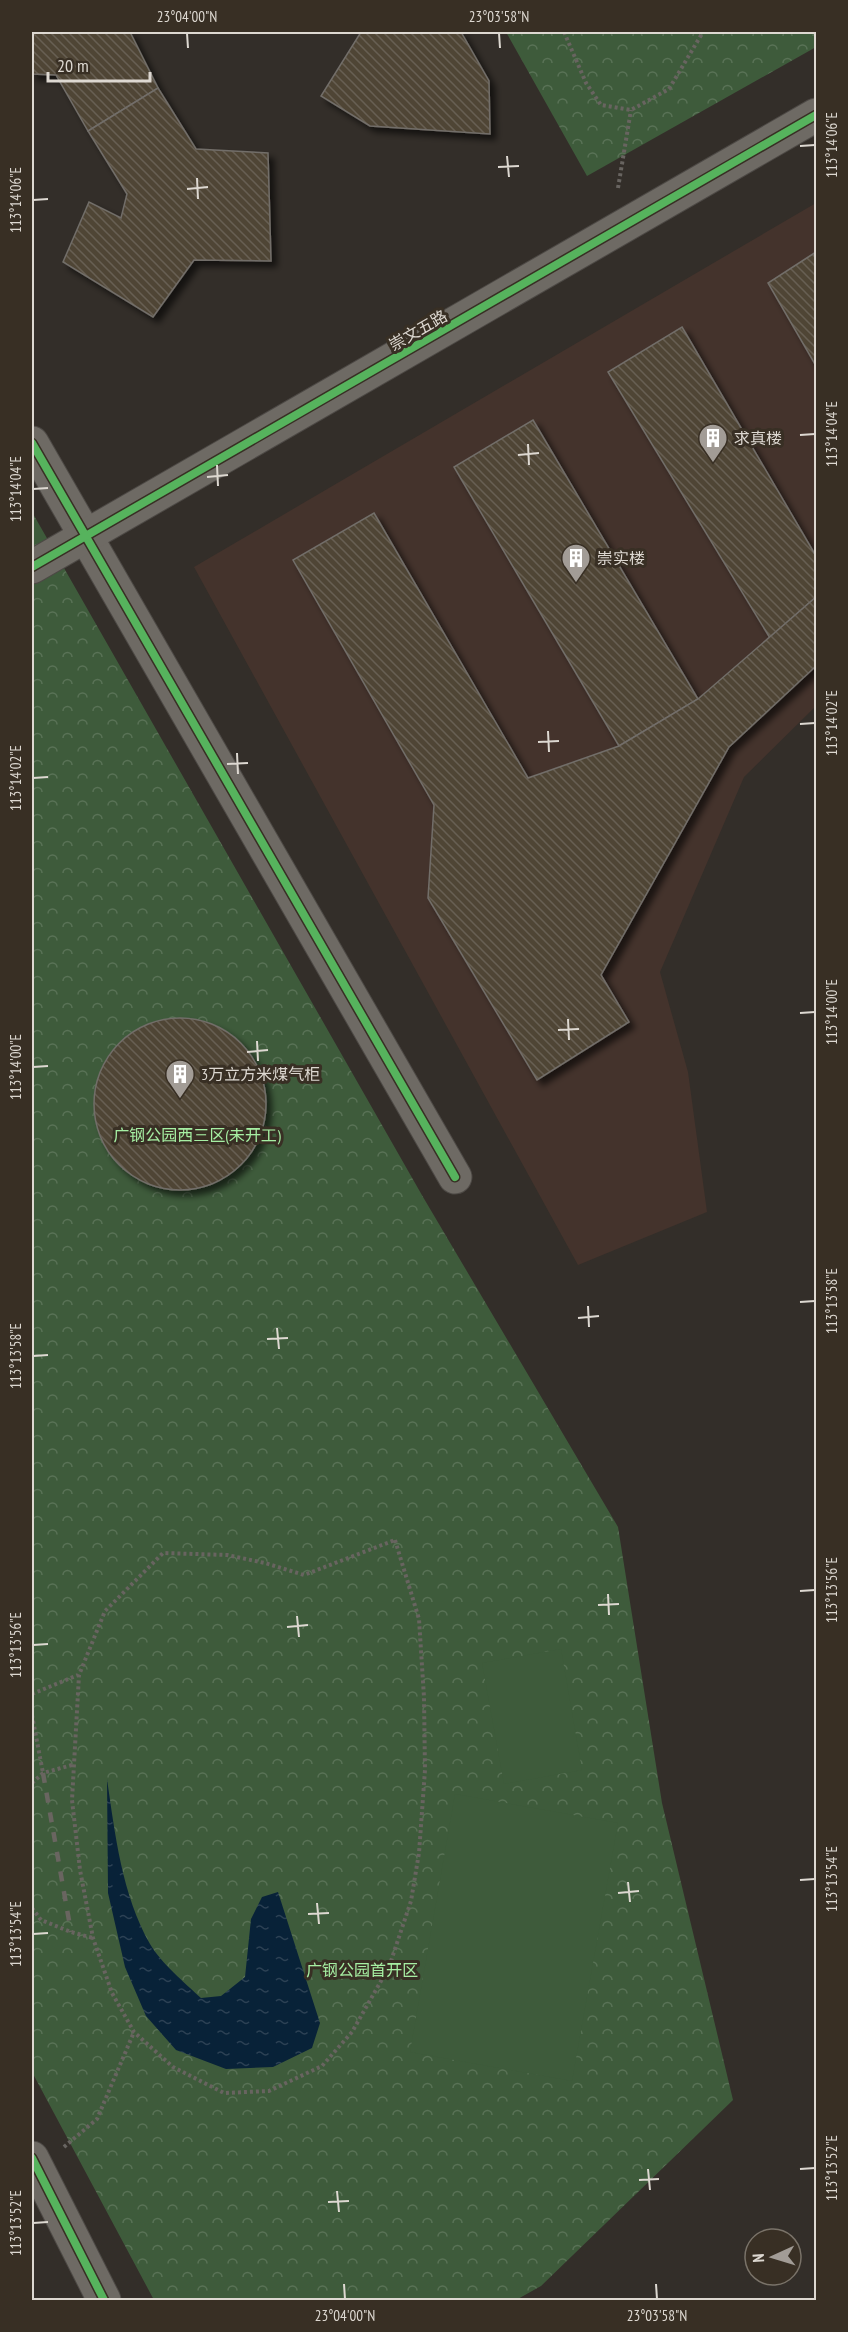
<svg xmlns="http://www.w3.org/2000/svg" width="848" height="2332" viewBox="0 0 848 2332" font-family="'PT Sans Narrow','Noto Sans SC',sans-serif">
<defs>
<pattern id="park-crowns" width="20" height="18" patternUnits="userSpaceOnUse" patternTransform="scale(1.5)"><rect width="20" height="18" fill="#3e5b3b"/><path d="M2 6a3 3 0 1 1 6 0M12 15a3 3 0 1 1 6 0" fill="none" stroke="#597256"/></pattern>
<pattern id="water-ripples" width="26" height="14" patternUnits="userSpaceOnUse" patternTransform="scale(1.5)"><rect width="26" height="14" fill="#082238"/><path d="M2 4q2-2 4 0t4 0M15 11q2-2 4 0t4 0" fill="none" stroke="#2c4154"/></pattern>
<pattern id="building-back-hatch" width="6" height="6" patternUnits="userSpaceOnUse" patternTransform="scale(1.5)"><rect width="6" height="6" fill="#4f4536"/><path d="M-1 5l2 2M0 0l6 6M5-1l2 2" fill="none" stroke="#685f52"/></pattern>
<filter id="shadow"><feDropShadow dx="5.5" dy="5.5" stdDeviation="3" flood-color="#0009"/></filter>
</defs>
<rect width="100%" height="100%" fill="#332e29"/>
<!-- education -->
<path fill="#44332c" d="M816 203V706L744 777 660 972 688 1072 707 1212 578 1265 194 567Z"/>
<!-- park -->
<g fill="url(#park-crowns)">
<path d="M506 32H816V47L587 176Z"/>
<path d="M32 512 423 1197 618 1527 662 1803 733 2100 541 2286 516 2300H154L32 2072Z"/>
</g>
<!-- garden -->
<g fill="#3e5b3b">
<path d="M561 1649 582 1770 504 1784 482 1663Z"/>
<path d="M455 1794 618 1823 572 2081 410 2052Z"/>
</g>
<!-- water -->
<path fill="url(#water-ripples)" d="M107 1779C115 1834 122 1895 150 1944 161 1963 185 1983 201 1998L221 1996 245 1977 251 1919 262 1897 278 1892 320 2023 312 2048 273 2067 226 2069 176 2050 146 2016 125 1967 108 1893Z"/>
<!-- building -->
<g fill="url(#building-back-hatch)" stroke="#726e69" stroke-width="1.5" filter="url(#shadow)">
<path d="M32 32H130L158 88 88 131 56 75 32 74Z"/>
<path d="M361 32H461L489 81 490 134 370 126 321 96Z"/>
<path d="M158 88 196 149 268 153 271 261 194 260 153 317 63 262 89 202 121 218 127 194 88 131Z"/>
<path d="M816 252V366L768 283Z"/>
<path d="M682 327 816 556V597L770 638 608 372Z"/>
<path d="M533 420 698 699 619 746 454 467Z"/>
<path d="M374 513 528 778 619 746 698 699 816 597V666L729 747 601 975 629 1022 537 1080 428 898 434 805 293 560Z"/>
<circle cx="180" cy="1104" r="86"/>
</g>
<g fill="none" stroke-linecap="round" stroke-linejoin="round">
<!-- tertiary casing -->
<g stroke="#4d4945" stroke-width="35">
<g id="tertiary">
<path d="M32 443 455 1177"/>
<path d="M32 567 816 115"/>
<path d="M32 2158 104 2300"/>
</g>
</g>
<!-- path -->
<g stroke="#686460" stroke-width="4" stroke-dasharray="3 3" stroke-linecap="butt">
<path d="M564 32 586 83 601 105 631 110 669 89 703 32"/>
<path d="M618 188 631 110"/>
<path d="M395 1540 419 1619 424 1697 425 1770 419 1853 411 1901 389 1967 352 2032 322 2066 269 2091 224 2093 173 2067 134 2032 112 1993 93 1938 80 1870 72 1800 79 1675 105 1611 163 1553 227 1555 265 1563 304 1575Z"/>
<path d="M32 1694 78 1675"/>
<path d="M32 1715 43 1773"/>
<path d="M32 1783 43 1773 72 1765"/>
<path d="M32 1908 41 1920 71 1932 93 1938"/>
<path d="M64 2147 97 2119 134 2032"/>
</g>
<!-- tertiary -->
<use href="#tertiary" stroke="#6e6a64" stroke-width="33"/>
<!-- rail -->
<path stroke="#696560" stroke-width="4.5" stroke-dasharray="10 10" stroke-linecap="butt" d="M43 1773 71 1932"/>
<!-- cycleway casing -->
<g stroke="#382f24" stroke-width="11">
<g id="cycleway">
<path d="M32 443 455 1177"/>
<path d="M32 567 816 115"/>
<path d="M32 2158 104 2300"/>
</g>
</g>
<!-- cycleway -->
<use href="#cycleway" stroke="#56b35d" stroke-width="8"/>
</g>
<!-- ticks -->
<path fill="none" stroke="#ddd8d1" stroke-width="2" d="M187 33 188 48M499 33 500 48M800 146 815 145M507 156 509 177M498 167 519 166M197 178 198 199M187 189 208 187M33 200 48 199M800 435 815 434M528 444 529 465M518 455 539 453M217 465 218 486M207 477 228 475M33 489 48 488M800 724 815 723M548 731 549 752M538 742 559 741M237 753 238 774M227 764 248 763M33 778 48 777M800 1013 815 1012M568 1019 569 1040M558 1030 579 1029M257 1041 258 1061M247 1052 268 1050M33 1067 48 1066M800 1302 815 1301M588 1306 589 1327M578 1318 599 1316M277 1328 279 1349M267 1339 288 1338M33 1356 48 1355M800 1591 815 1590M608 1594 609 1615M598 1605 619 1604M297 1616 299 1637M287 1627 308 1625M33 1645 48 1644M800 1880 815 1879M628 1882 630 1902M618 1893 639 1891M317 1903 319 1924M308 1914 329 1913M33 1934 48 1933M648 2169 650 2190M800 2169 815 2168M639 2180 659 2179M337 2191 339 2212M328 2202 349 2201M33 2223 48 2222M344 2284 345 2299M656 2284 657 2299"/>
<!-- icons -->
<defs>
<g id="building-pin" transform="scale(1.5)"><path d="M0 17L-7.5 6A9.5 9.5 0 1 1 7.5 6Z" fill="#a29c96" stroke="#382f24"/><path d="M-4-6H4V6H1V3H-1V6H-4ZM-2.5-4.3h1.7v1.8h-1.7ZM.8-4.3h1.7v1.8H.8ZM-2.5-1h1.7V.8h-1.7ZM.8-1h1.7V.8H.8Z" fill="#fff"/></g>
</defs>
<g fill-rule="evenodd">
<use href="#building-pin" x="713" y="438"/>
<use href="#building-pin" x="576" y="558"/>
<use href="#building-pin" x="180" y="1074"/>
</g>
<g text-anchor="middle" stroke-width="6" stroke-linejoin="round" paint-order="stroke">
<!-- street labels -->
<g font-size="16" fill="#ddd8d1" stroke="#382f24">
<text transform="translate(418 330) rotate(-30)" y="6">崇文五路</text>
</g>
<!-- poi labels -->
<g font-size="16" fill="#ddd8d1" stroke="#382f24" text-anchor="start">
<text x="734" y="444">求真楼</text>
<text x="597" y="564">崇实楼</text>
<text x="201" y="1080">3万立方米煤气柜</text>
</g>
<!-- park labels -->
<g font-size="16" fill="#a6efa3" stroke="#382f24">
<text x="197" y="1141">广钢公园西三区(未开工)</text>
<text x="362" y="1976">广钢公园首开区</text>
</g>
</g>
<!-- border -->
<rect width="848" height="2332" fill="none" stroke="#382f24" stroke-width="66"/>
<!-- north arrow -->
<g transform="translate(773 2257) rotate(266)"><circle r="28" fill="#382f24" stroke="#7a7369" stroke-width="1.5"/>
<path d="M0-4.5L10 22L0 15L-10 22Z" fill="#a29c96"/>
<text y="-9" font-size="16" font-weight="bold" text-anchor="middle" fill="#ddd8d1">N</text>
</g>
<!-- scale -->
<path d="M48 72v9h102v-9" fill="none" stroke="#ddd8d1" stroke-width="3"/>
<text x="57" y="72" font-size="18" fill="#ddd8d1" stroke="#382f24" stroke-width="4.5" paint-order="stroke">20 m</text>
<rect x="33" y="33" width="782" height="2266" fill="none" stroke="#ddd8d1" stroke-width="2"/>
<g font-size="15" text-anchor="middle" fill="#ddd8d1">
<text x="187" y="22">23°04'00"N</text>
<text x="499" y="22">23°03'58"N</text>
<text transform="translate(832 145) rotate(-90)" y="5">113°14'06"E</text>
<text transform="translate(16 200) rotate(-90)" y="5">113°14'06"E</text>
<text transform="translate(832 434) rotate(-90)" y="5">113°14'04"E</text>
<text transform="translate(16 489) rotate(-90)" y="5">113°14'04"E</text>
<text transform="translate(832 723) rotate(-90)" y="5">113°14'02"E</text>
<text transform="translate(16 778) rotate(-90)" y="5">113°14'02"E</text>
<text transform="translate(832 1012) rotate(-90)" y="5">113°14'00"E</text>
<text transform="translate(16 1067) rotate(-90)" y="5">113°14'00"E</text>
<text transform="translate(832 1301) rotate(-90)" y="5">113°13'58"E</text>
<text transform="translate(16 1356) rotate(-90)" y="5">113°13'58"E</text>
<text transform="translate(832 1590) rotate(-90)" y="5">113°13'56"E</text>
<text transform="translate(16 1645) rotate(-90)" y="5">113°13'56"E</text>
<text transform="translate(832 1879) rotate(-90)" y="5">113°13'54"E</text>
<text transform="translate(16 1934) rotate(-90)" y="5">113°13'54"E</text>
<text transform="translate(832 2168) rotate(-90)" y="5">113°13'52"E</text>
<text transform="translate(16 2223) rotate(-90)" y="5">113°13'52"E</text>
<text x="345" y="2321">23°04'00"N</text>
<text x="657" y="2321">23°03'58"N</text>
</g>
</svg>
